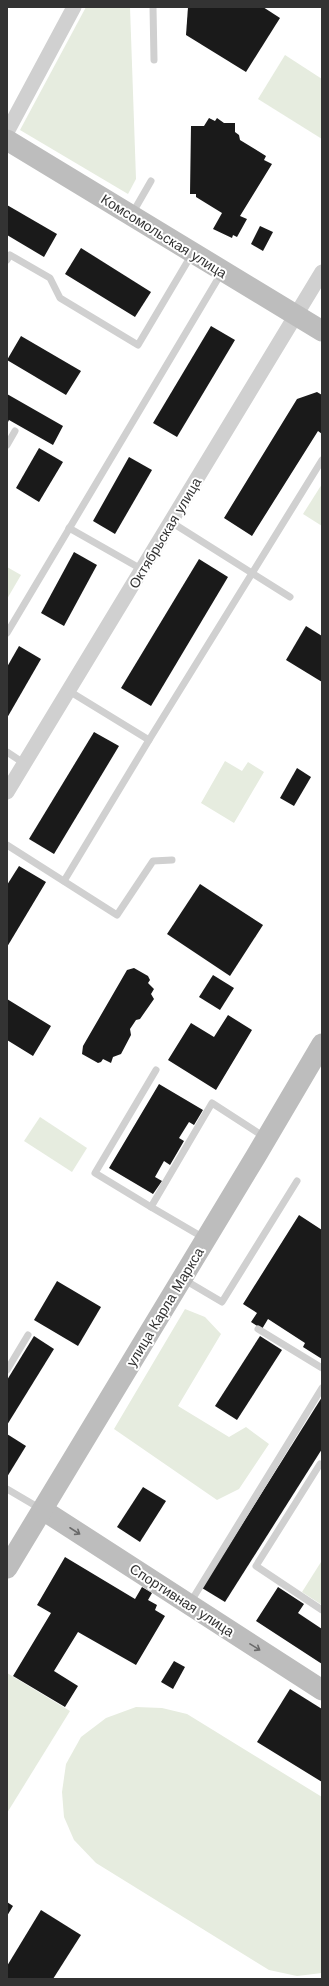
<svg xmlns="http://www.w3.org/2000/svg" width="329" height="1986" viewBox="0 0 329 1986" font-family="'Work Sans',sans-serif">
<rect width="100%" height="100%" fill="#fff"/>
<!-- green -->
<g fill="#e6ecdf">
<path d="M86 7H130L136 179 128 194 20 130Z"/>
<path d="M285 55 322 79V139L258 99Z"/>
<path d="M322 484V526L303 514Z"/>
<path d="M7 567 21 575 7 599Z"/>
<path d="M225 761 242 771 248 762 264 772 234 823 201 803Z"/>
<path d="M40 1117 87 1148 72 1172 24 1141Z"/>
<path d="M185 1309 205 1317 221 1334 178 1406 229 1437 246 1427 269 1444 239 1489 217 1500 114 1429Z"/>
<path d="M321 1562 322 1563V1605L302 1592Z"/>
<path d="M7 1673 70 1711 7 1813Z"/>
<path d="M136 1707 162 1708 187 1714 322 1797V1973L297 1976 269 1970 96 1863 74 1840 64 1817 62 1792 66 1764 81 1737 106 1718Z"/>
</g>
<!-- building -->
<g fill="#1a1a1a">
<path d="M188 7H263L280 18 246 72 186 35Z"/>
<path d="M209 118 215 121 217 118 224 123H235V132L239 135 240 140 266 156 264 160 272 164 240 216 247 219 237 237 233 235 232 238 213 229 222 213 196 197V194H190L191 126H204Z"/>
<path d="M7 205 57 234 44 257 7 235Z"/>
<path d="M260 226 273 232 263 251 251 244Z"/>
<path d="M81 248 151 292 135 317 65 274Z"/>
<path d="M211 326 235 340 177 437 153 423Z"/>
<path d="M21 336 81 371 66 395 7 360Z"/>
<path d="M317 392 322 395V434L318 431 252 536 224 518 297 399Z"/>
<path d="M7 394 63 426 53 445 9 420 7 424Z"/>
<path d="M39 448 63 462 39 502 16 488Z"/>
<path d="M129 457 152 470 115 534 93 521Z"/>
<path d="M74 552 97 565 64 626 41 613Z"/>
<path d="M199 559 228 577 151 706 121 688Z"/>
<path d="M306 626 322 636V682L286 660Z"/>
<path d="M19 646 41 659 7 718V667Z"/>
<path d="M94 732 119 746 54 854 29 839Z"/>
<path d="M297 768 311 777 294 806 280 798Z"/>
<path d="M19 866 46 882 7 947V885Z"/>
<path d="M200 884 263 925 230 976 167 934Z"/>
<path d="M134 968 148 976 150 980 148 983 154 989 151 994 154 999 140 1019 136 1020 130 1029 131 1035 121 1054 113 1057 111 1063 103 1059 101 1062 98 1063 82 1054 83 1046 127 970Z"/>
<path d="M213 975 234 988 220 1010 199 997Z"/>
<path d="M7 999 51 1026 33 1056 7 1040Z"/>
<path d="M228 1015 252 1030 216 1090 168 1060 191 1023 214 1037Z"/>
<path d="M159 1084 203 1110 194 1125 189 1122 179 1138 184 1141 170 1165 164 1161 155 1177 162 1181 153 1194 109 1168Z"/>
<path d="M299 1215 322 1230V1359L303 1347 305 1343 268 1319 262 1329 251 1322 257 1313 243 1304Z"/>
<path d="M57 1281 101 1307 78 1346 34 1320Z"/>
<path d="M34 1336 54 1349 7 1425V1380Z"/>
<path d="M260 1336 282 1350 237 1420 215 1406Z"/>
<path d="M322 1397V1449L225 1602 202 1588Z"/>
<path d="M7 1434 26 1446 7 1477Z"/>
<path d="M143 1487 166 1501 140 1542 117 1527Z"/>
<path d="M65 1557 135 1599 142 1587 152 1593 148 1600 157 1605 155 1610 165 1616 136 1665 78 1632 54 1671 78 1686 65 1707 13 1676 51 1613 37 1605Z"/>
<path d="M278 1587 304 1604 298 1613 322 1629V1664L256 1621Z"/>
<path d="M174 1661 185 1667 173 1689 161 1682Z"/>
<path d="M290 1689 322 1709V1782L257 1742Z"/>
<path d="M7 1902 13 1906 7 1916Z"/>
<path d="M41 1910 81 1935 53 1979H7V1966Z"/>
</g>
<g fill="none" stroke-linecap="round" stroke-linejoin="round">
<!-- lane -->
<g stroke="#d0d0d0" stroke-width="7">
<path d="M153 7 154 60"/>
<path d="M132 214 151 181"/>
<path d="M7 260 10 255 50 278 60 298 138 345 192 254"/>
<path d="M7 445 15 431"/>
<path d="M171 522 290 597"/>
<path d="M69 528 143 570"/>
<path d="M7 633 222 272"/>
<path d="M69 691 149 740 322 460"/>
<path d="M7 752 25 764"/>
<path d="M7 845 117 915 153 861 172 860"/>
<path d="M64 881 149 740"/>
<path d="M151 1207 95 1173 156 1070"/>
<path d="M204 1238 151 1207 212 1103 266 1138"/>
<path d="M183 1279 222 1302 297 1181"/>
<path d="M258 1329 322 1368"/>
<path d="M7 1370 28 1335"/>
<path d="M320 1464 256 1566 322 1610"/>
<path d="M7 1489 41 1509"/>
<path d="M190 1603 322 1388"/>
</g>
<!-- street -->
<g stroke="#d0d0d0" stroke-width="15">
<path d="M7 132 74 7"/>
<path d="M7 792 322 272"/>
</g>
<!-- secondary -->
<g stroke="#bdbdbd" stroke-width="21">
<path d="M7 140 322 331"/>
<path d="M43 1510 322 1690"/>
<path d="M7 1568 256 1156 322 1044"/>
</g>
</g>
<!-- one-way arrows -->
<defs><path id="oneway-shaft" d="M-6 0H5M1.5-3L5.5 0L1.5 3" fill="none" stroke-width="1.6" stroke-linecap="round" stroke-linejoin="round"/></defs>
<g stroke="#6a6a6a">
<use href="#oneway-shaft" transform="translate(75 1531) rotate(33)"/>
<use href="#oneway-shaft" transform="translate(255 1647) rotate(32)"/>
</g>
<g text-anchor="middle" stroke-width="4" stroke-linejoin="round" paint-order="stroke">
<!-- street labels -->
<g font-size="14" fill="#333" stroke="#fff">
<text transform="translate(164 236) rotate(32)" y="5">Комсомольская улица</text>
<text transform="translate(165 533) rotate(-59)" y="5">Октябрьская улица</text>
<text transform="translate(165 1307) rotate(-59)" y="5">улица Карла Маркса</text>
<text transform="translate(182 1600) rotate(33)" y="5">Спортивная улица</text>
</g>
</g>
<!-- border -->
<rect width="329" height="1986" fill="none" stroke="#333333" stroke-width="16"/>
</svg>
